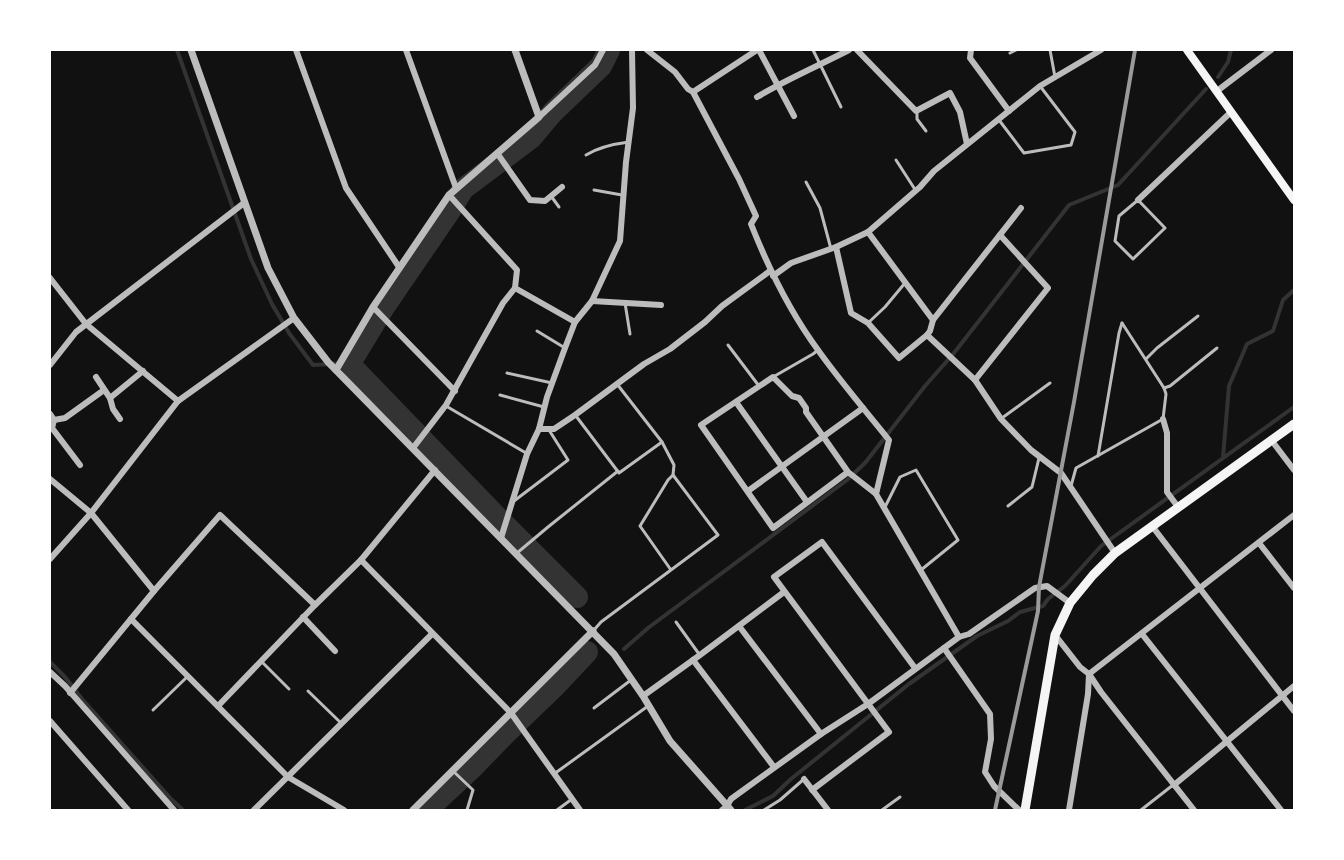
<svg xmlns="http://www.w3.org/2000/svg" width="1344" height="860" viewBox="0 0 1344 860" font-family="'Varela Round',sans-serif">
<rect width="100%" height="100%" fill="#111"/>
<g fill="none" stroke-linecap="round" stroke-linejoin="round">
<!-- stream -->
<g stroke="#333" stroke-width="4">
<path d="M177 50 251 259 272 304 289 333 313 365 350 363"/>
<path d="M1218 77 1228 62 1231 50"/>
<path d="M1223 457 1229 386 1247 344 1273 331 1283 300 1294 290"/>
<path d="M624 649 648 628 847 480 865 463 925 386 954 353 1069 205 1118 185 1206 89"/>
<path d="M50 662 65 677 82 699 171 799 183 810"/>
<path d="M745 810 773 796 791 779 909 684 977 636 1008 621 1020 612 1043 606 1048 599 1065 586 1101 546 1294 407"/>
</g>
<!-- river -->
<g stroke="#333" stroke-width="22">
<path d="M577 597 496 516 355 370 350 363 384 307 449 212 463 189 531 138 553 112 601 66 609 50"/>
<path d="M427 810 471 769 505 734 556 685 587 652"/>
</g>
<!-- service -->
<g stroke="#bcbcbc" stroke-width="3">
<path d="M813 50 841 107"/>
<path d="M1050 50 1055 77"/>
<path d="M1010 53 1016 50"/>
<path d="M917 112V119L926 131"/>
<path d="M999 120 1024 153 1071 145 1075 132 1040 86"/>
<path d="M586 155C599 147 613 144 629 142"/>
<path d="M896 160 916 191"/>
<path d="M806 182 820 208 831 249"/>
<path d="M594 190 622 195"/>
<path d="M551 196 559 207"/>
<path d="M1138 200 1165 228 1133 259 1115 241 1119 216Z"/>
<path d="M625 303 630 334"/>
<path d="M868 323 885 307 905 283"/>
<path d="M537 331 565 348"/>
<path d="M728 345 759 386"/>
<path d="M1146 359 1157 348 1198 316"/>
<path d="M507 373 552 383"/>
<path d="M773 377 813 354 818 350"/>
<path d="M617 384 662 442 674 465 673 475"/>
<path d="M1164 388 1170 386 1217 348"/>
<path d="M500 395 544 407"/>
<path d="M446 406 526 453"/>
<path d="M576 416 619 473 662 442"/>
<path d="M1002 418 1050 383"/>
<path d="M1098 456 1119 333 1122 323"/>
<path d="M1071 486 1076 468 1163 419 1166 394 1164 388 1122 323"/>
<path d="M514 501 568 460 549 430"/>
<path d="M1008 506 1032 487 1039 458"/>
<path d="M884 509 900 477 916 470 958 540 921 570"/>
<path d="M517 553 548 527 618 471"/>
<path d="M676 622 699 654"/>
<path d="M594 630 601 622 718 535 673 475 668 480 640 526 671 570"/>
<path d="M261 661 289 689"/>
<path d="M308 691 341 723"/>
<path d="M594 708 631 680"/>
<path d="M153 710 187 677"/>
<path d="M453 771 473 790 467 810"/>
<path d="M554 774 648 706"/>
<path d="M557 810 572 799"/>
<path d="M764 810 780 800 804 779"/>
<path d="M882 810 900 797"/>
<path d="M1141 810 1173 785"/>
</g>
<!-- minor -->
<g stroke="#bcbcbc" stroke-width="6">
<path d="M296 50 346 188 399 267"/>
<path d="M406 50 456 188"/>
<path d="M647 50 675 72 688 89 693 92 739 179 756 216 751 224C768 267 790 312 818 350 840 381 865 410 889 440L876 494 959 637"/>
<path d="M759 50 794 116"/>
<path d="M857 50 916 111 950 93 960 112 967 144"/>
<path d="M971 50 970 58 1009 111"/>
<path d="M1217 91 1271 50"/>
<path d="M693 92 757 50"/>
<path d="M757 97C787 79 818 66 849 50"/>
<path d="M539 117 595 65 603 50"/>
<path d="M497 153 530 200 545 201 562 187"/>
<path d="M1138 200 1231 112"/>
<path d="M868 232 933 320"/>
<path d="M836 247 851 313 868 323 899 358 927 335 930 331 933 320 1021 208"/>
<path d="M773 276 791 263 836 247 868 232 920 187 934 171 1040 86 1101 50"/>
<path d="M50 278 86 324 178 401"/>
<path d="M515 288 575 322"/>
<path d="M592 301 661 305"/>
<path d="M373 307 455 391"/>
<path d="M927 335 975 380 1001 419 1031 450 1061 473 1115 553"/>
<path d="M50 365 76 332 244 203"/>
<path d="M96 377 110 398 113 409 120 419"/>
<path d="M975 380 1048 288 1000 235"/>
<path d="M110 398 143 371"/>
<path d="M736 402 807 502"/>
<path d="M50 414 54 420 52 428 80 465"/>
<path d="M1163 419 1167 433V492L1178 507"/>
<path d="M54 420 65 418 104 390"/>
<path d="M539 429H554L575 415 644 364 670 349 705 322 722 306 770 271"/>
<path d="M1272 441 1294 470"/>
<path d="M413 448 446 405 503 303 515 288 517 270 449 195"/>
<path d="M848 472 806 412V408L799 398 792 396 773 377 701 425 773 528 848 472 876 494"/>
<path d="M50 479 91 513 154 591"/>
<path d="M748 491 863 408"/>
<path d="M1152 526 1294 711"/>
<path d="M501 538 527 454 539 429 547 397 565 348 575 322 592 301 620 241 626 162 633 108 632 50"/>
<path d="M1259 543 1294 588"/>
<path d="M50 559 91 513 178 401 294 318"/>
<path d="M361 560 511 713 580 810"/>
<path d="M303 617 335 651"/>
<path d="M131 619 288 777 344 810"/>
<path d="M739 626 821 734"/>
<path d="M1142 634 1281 810"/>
<path d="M1055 635 1080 667 1089 674 1101 692 1194 810"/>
<path d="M944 648 990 714 991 739 985 772 994 786 1019 810"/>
<path d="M693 660 774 767"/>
<path d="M50 672 65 686 174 810"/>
<path d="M70 693 154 591 220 515 315 605"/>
<path d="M643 696 700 655 784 592"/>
<path d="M218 706 315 605 361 560 435 470"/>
<path d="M50 721 128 810"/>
<path d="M804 779 828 810"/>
<path d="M1174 785 1294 686"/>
<path d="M812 790 889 732 774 577 822 542 915 668"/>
<path d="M254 810 432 634"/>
<path d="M722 810 727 806 731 799 821 734 868 704 959 637 969 634 1035 588 1047 586 1070 603"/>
<path d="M1069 810 1088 694 1089 674 1294 515"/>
</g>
<!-- tertiary -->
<g stroke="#bcbcbc" stroke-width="7">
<path d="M191 50 268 268 294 318 328 362 614 654 643 696 670 741 731 810"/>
<path d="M336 370 373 307 449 195 539 117 515 50"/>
<path d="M413 810 593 631"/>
</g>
<!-- secondary -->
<path stroke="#f5f5f5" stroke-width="8" d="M1187 50 1294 200"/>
<!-- primary -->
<path stroke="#f5f5f5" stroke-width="9" d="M1025 810 1055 635 1070 603 1093 575 1115 553 1294 424"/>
<!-- rail -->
<path stroke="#9a9a9a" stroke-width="4" d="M995 810 1038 611 1039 587 1074 402 1135 50"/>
</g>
<!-- border -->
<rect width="1344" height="860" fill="none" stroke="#ffffff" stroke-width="102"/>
</svg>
